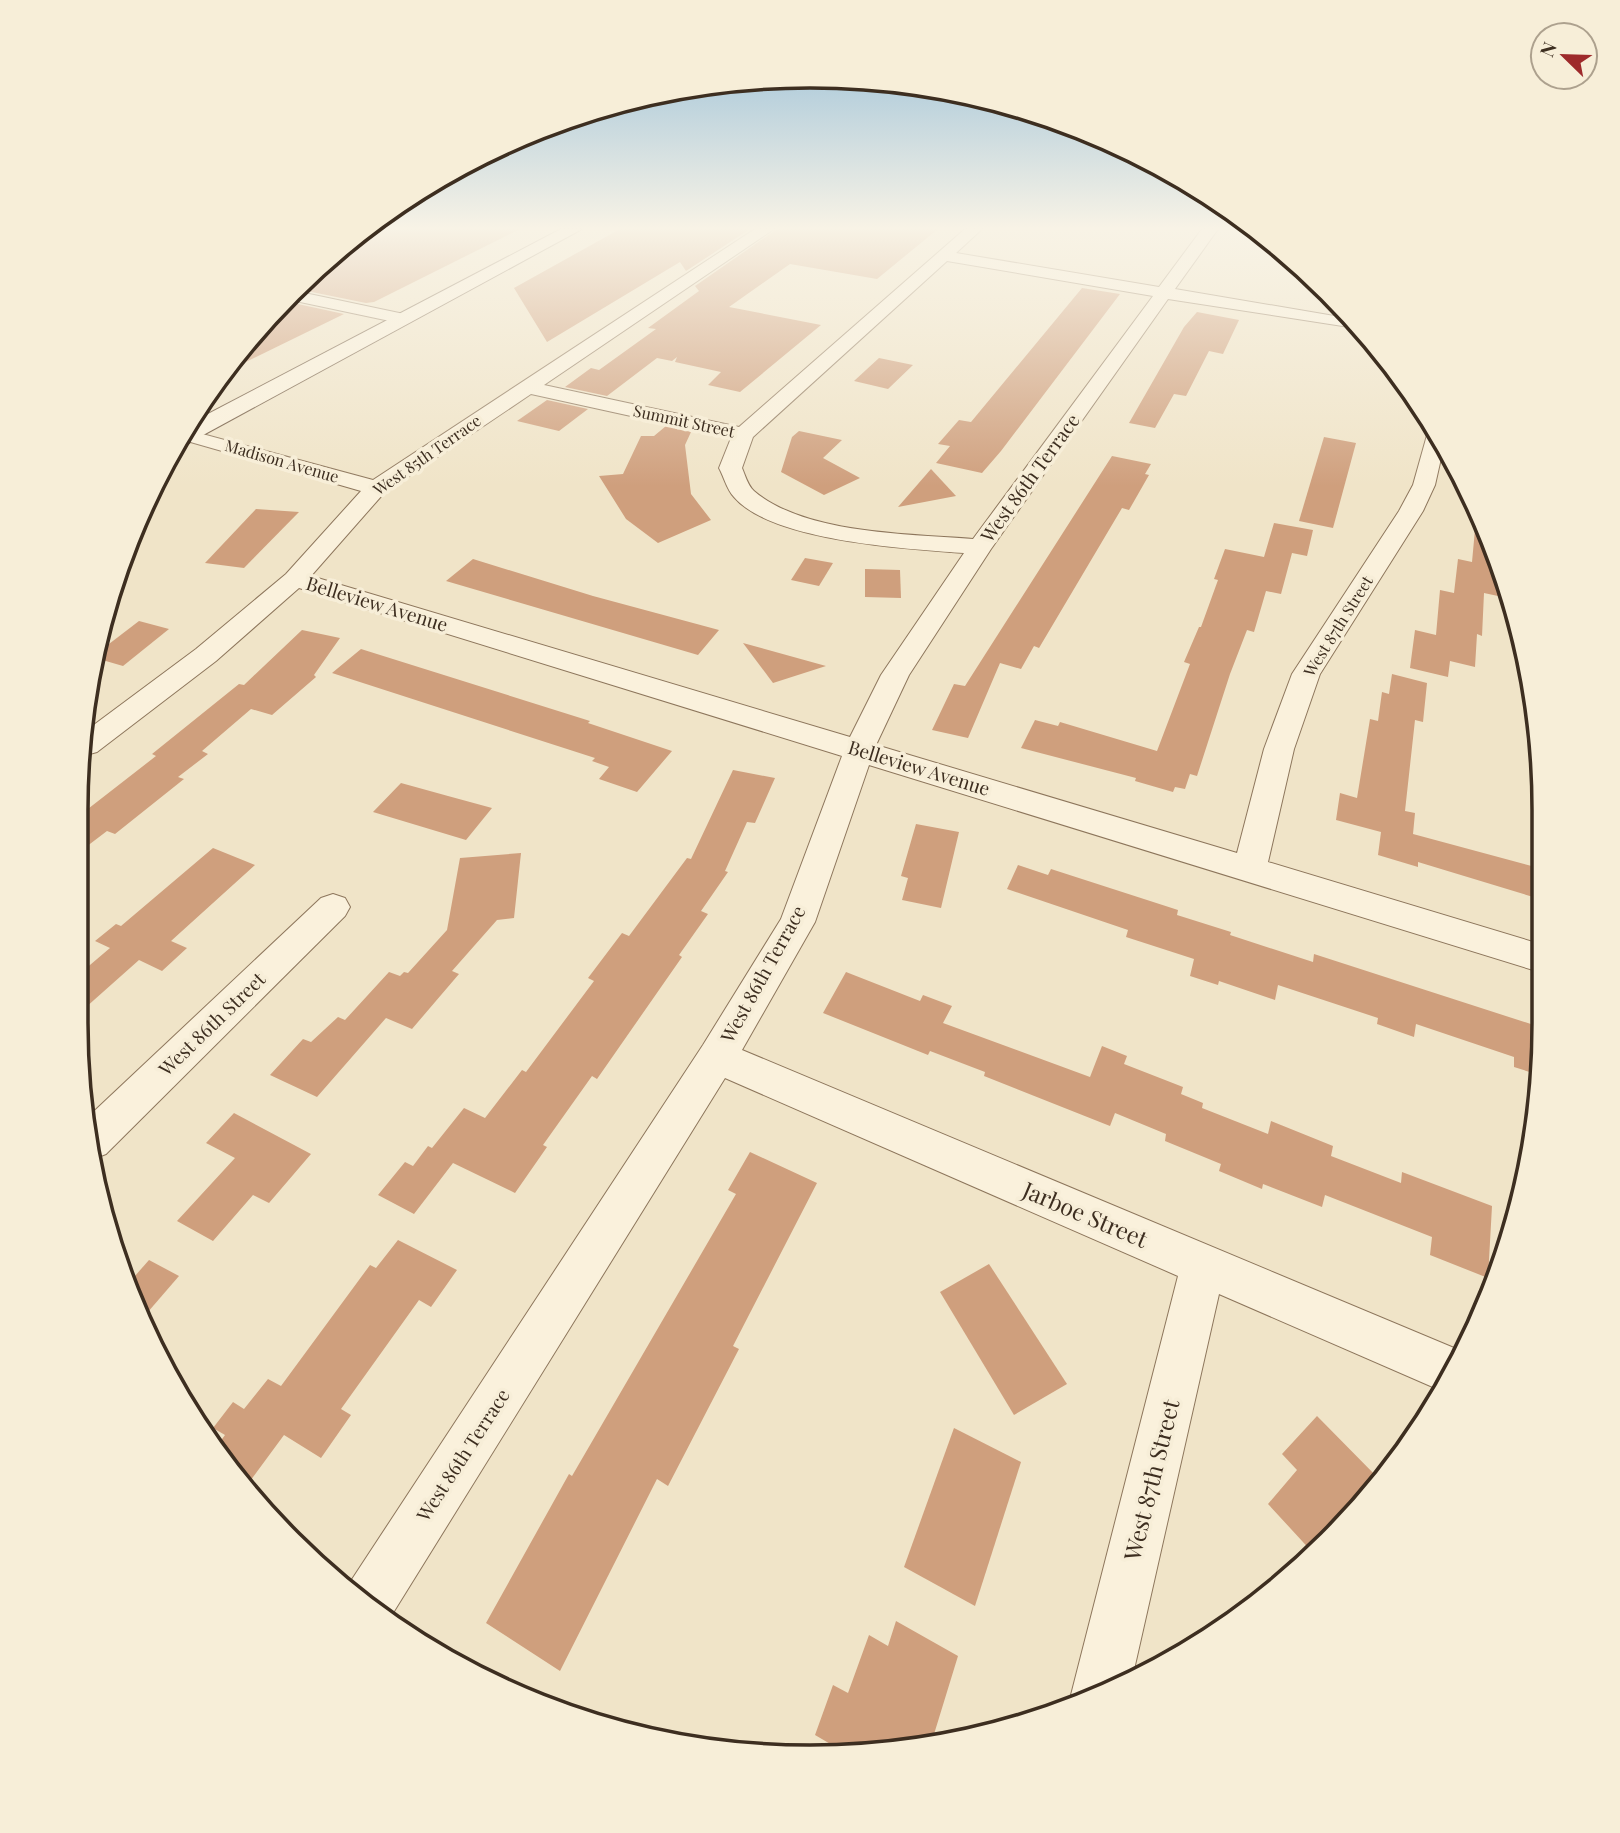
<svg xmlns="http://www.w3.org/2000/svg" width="1620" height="1833" viewBox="0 0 1620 1833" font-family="'Playfair Display',serif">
<rect width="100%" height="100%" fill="#f0e4c8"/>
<!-- building -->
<g fill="#cf9f7d">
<path d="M361 229H520L374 302 366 303 297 289Z"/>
<path d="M620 229H750L686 271 680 262 547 342 514 288Z"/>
<path d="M777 229H938L877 279 790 264 729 307 821 325 740 392 708 385 721 372 675 362 677 357 672 361 657 358 607 396 565 387 591 368 599 370 656 329 648 328 699 291 695 286Z"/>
<path d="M1082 288 1120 294 1001 451 982 473 936 463 950 446 938 444 959 420 971 422Z"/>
<path d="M284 301 344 314 223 373 258 325Z"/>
<path d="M1197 312 1239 320 1223 354 1209 351 1186 396 1174 394 1155 428 1129 423 1184 327Z"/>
<path d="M879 358 913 365 888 389 854 381Z"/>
<path d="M547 400 588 409 559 431 517 421Z"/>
<path d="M666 426 691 432 685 445 691 494 711 520 658 543 626 519 599 476 623 474 641 436H654Z"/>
<path d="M799 431 842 440 823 458 860 478 824 495 781 472 792 437Z"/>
<path d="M1324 437 1356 443 1333 528 1299 521Z"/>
<path d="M1112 456 1151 464 1145 474 1149 475 1129 510 1122 508 1039 648 1034 646 1021 669 1000 663 968 738 932 730 954 684 965 686Z"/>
<path d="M931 469 956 496 898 507Z"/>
<path d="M1477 508 1512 599 1484 593 1482 636 1477 634 1475 667 1450 661 1448 677 1410 668 1415 630 1436 635 1440 590 1454 593 1458 559 1472 562Z"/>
<path d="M256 509 299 512 244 568 205 563Z"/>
<path d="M1274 523 1313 530 1307 556 1292 553 1281 594 1266 591 1254 632 1247 630 1230 674 1197 776 1190 774 1185 789 1175 787 1173 792 1135 781 1136 778 1021 748 1035 720 1058 726 1060 722 1157 751 1190 664 1184 662 1199 627H1201L1218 580 1214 579 1225 549 1264 557Z"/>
<path d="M805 558 833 563 819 586 791 580Z"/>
<path d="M473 559 593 596 719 630 698 655 446 581Z"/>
<path d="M865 569 900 570 901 598 865 597Z"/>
<path d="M139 621 169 629 123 666 92 657Z"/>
<path d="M302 630 340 638 314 675 316 677 272 715 251 709 202 751 208 754 178 777 184 779 115 834 107 831 82 850 84 812 156 756 152 754 239 684 244 685Z"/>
<path d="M743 643 826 666 773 683Z"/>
<path d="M361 649 590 721 588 723 672 751 637 792 599 779 609 767 592 761 595 758 332 673Z"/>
<path d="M1392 674 1427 683 1423 722 1415 720 1405 811 1415 813 1413 834 1543 869V900L1418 862V867L1378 855 1381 832 1336 820 1340 793 1357 798 1370 719 1378 721 1382 692 1389 694Z"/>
<path d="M733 770 775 778 755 823 747 822 725 871 728 872 701 911 708 914 679 955 682 957 597 1079 592 1076 543 1145 547 1147 515 1193 453 1163 414 1214 378 1195 405 1162 413 1166 428 1146 432 1148 464 1108 485 1118 522 1070 526 1072 594 981 588 978 622 933 629 936 687 858 691 859Z"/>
<path d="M401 783 448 796 492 808 466 840 373 812Z"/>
<path d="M916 824 959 832 941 908 902 900 908 878 901 876Z"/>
<path d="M213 848 255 865 171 941 187 948 162 971 139 960 76 1016 77 976 110 948 95 941 116 924 121 926Z"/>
<path d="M521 853 514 918 497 920 452 971 459 974 412 1029 386 1018 317 1097 270 1075 303 1039 311 1042 338 1017 345 1020 389 972 400 976 404 972 408 973 447 930 460 858Z"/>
<path d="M1018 865 1048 875 1051 869 1178 910 1177 915 1231 932 1230 935 1313 962 1314 954 1543 1028 1542 1076 1514 1067V1057L1416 1024 1414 1037 1377 1024 1378 1018 1278 985 1275 1000 1219 981 1218 985 1190 976 1194 959 1126 937 1128 930 1007 889Z"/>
<path d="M846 972 920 1001 923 995 952 1006 943 1023 1090 1077 1102 1046 1127 1056 1124 1064 1183 1087 1181 1094 1203 1103 1202 1108 1268 1134 1271 1121 1333 1146 1331 1156 1401 1183 1402 1172 1492 1206 1488 1278 1430 1255 1432 1237 1325 1195 1322 1207 1263 1184 1262 1189 1219 1171 1221 1164 1165 1141 1166 1134 1115 1113 1110 1126 984 1076 985 1072 930 1051 928 1055 823 1013Z"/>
<path d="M234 1113 311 1154 269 1203 253 1195 213 1241 177 1221 235 1158 206 1143Z"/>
<path d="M750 1152 817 1183 733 1346 739 1349 668 1486 657 1479 560 1671 486 1623 569 1474 572 1476 736 1194 728 1190Z"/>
<path d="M398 1240 457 1270 431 1307 419 1300 341 1409 351 1415 321 1458 284 1435 245 1488 217 1446 225 1435 213 1428 233 1402 244 1409 268 1379 281 1386 370 1265 376 1268Z"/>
<path d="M149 1260 179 1276 141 1320 127 1285Z"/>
<path d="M989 1264 1067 1384 1014 1415 940 1292Z"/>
<path d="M1317 1416 1382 1482 1314 1554 1268 1504 1297 1470 1282 1454Z"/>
<path d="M954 1428 1021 1462 975 1606 904 1567Z"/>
<path d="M896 1621 958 1656 931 1744 858 1756 837 1755 839 1749 815 1735 833 1685 848 1693 869 1635 888 1646Z"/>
</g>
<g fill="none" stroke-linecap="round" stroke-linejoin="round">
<!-- minor casing -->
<g stroke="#8d765c" stroke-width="2">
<g id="minor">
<path d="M755 229H774L544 385 739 427 965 229H982L956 253 1159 287 1202 229H1218L1175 289 1352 319 1362 329 1168 299 991 549 909 675 876 745 1237 853 1264 749 1292 674 1399 511 1413 485 1429 428 1433 426 1444 445 1435 485 1423 511 1320 674 1294 749 1268 862 1543 945V973L869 765 815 922 742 1050 1466 1353 1442 1391 1219 1294 1131 1683 1075 1704 1071 1695 1178 1276 725 1078 388 1621 363 1606 345 1590 703 1045 781 919 842 756 299 588 216 661 97 752 86 755 87 730 196 649 286 574 361 491 180 439 179 436 184 429 373 480ZM947 261 1153 296 973 539C910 534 804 534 754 491 748 486 745 475 742 468L753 437ZM531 394 731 438 719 468C724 477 727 490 734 497 771 541 908 549 964 553L881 675 850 737 311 576 384 493Z"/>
<path d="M295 291 404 314 413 319 404 324 286 299Z"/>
<path d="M333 894 345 898 350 907 345 916 106 1154 93 1159 88 1117 321 898Z"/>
</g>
</g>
<!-- secondary casing -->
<g stroke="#6f573f" stroke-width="2">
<path id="secondary" d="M561 229H582L183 446 172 447 185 426Z"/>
</g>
<!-- minor -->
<use href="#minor" fill="#faf1dc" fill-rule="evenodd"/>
<!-- secondary -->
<use href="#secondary" fill="#faf1dc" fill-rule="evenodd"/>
</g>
<!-- sky -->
<linearGradient id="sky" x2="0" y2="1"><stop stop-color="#8fbad6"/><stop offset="0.47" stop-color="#f8f3e6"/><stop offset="1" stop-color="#f8f3e6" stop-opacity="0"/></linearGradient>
<rect width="1620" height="486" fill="url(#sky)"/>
<g text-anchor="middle" stroke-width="7" stroke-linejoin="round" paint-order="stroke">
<!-- far-street labels -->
<g font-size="16" fill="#3d2e20" stroke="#f7eed8">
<text transform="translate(684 421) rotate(12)" y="6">Summit Street</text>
<text transform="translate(427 455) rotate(-35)" y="6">West 85th Terrace</text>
<text transform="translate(282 461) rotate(16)" y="6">Madison Avenue</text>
<text transform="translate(1338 626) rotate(-58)" y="6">West 87th Street</text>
</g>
<!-- street labels -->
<g font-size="19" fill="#3d2e20" stroke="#f7eed8">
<text transform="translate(1030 478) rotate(-54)" y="7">West 86th Terrace</text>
<text transform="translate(377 604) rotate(17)" y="7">Belleview Avenue</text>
<text transform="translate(919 768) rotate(17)" y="7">Belleview Avenue</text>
<text transform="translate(763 974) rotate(-61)" y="7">West 86th Terrace</text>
<text transform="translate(212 1024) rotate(-44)" y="7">West 86th Street</text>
<text transform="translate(463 1455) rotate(-57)" y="7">West 86th Terrace</text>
</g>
<!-- near-street labels -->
<g font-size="23" fill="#3d2e20" stroke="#f7eed8">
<text transform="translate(1085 1215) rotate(23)" y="8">Jarboe Street</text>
<text transform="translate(1152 1480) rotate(-76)" y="8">West 87th Street</text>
</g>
</g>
<!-- crop -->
<path d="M0 0H1620V1833H0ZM810 88H810A722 722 0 0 1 1532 810V1023A722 722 0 0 1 810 1745H810A722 722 0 0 1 88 1023V810A722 722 0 0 1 810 88Z" fill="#f7eed8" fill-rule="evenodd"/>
<path fill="none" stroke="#3d2e20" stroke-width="3.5" d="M810 88H810A722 722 0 0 1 1532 810V1023A722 722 0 0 1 810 1745H810A722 722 0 0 1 88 1023V810A722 722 0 0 1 810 88Z"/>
<!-- north arrow -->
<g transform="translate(1564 56) rotate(293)"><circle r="33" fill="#f7eed8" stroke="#ada18e" stroke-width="2"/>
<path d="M0-5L12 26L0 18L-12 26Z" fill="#9e2a2b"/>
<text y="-10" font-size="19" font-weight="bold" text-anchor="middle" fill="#3d2e20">N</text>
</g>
</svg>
